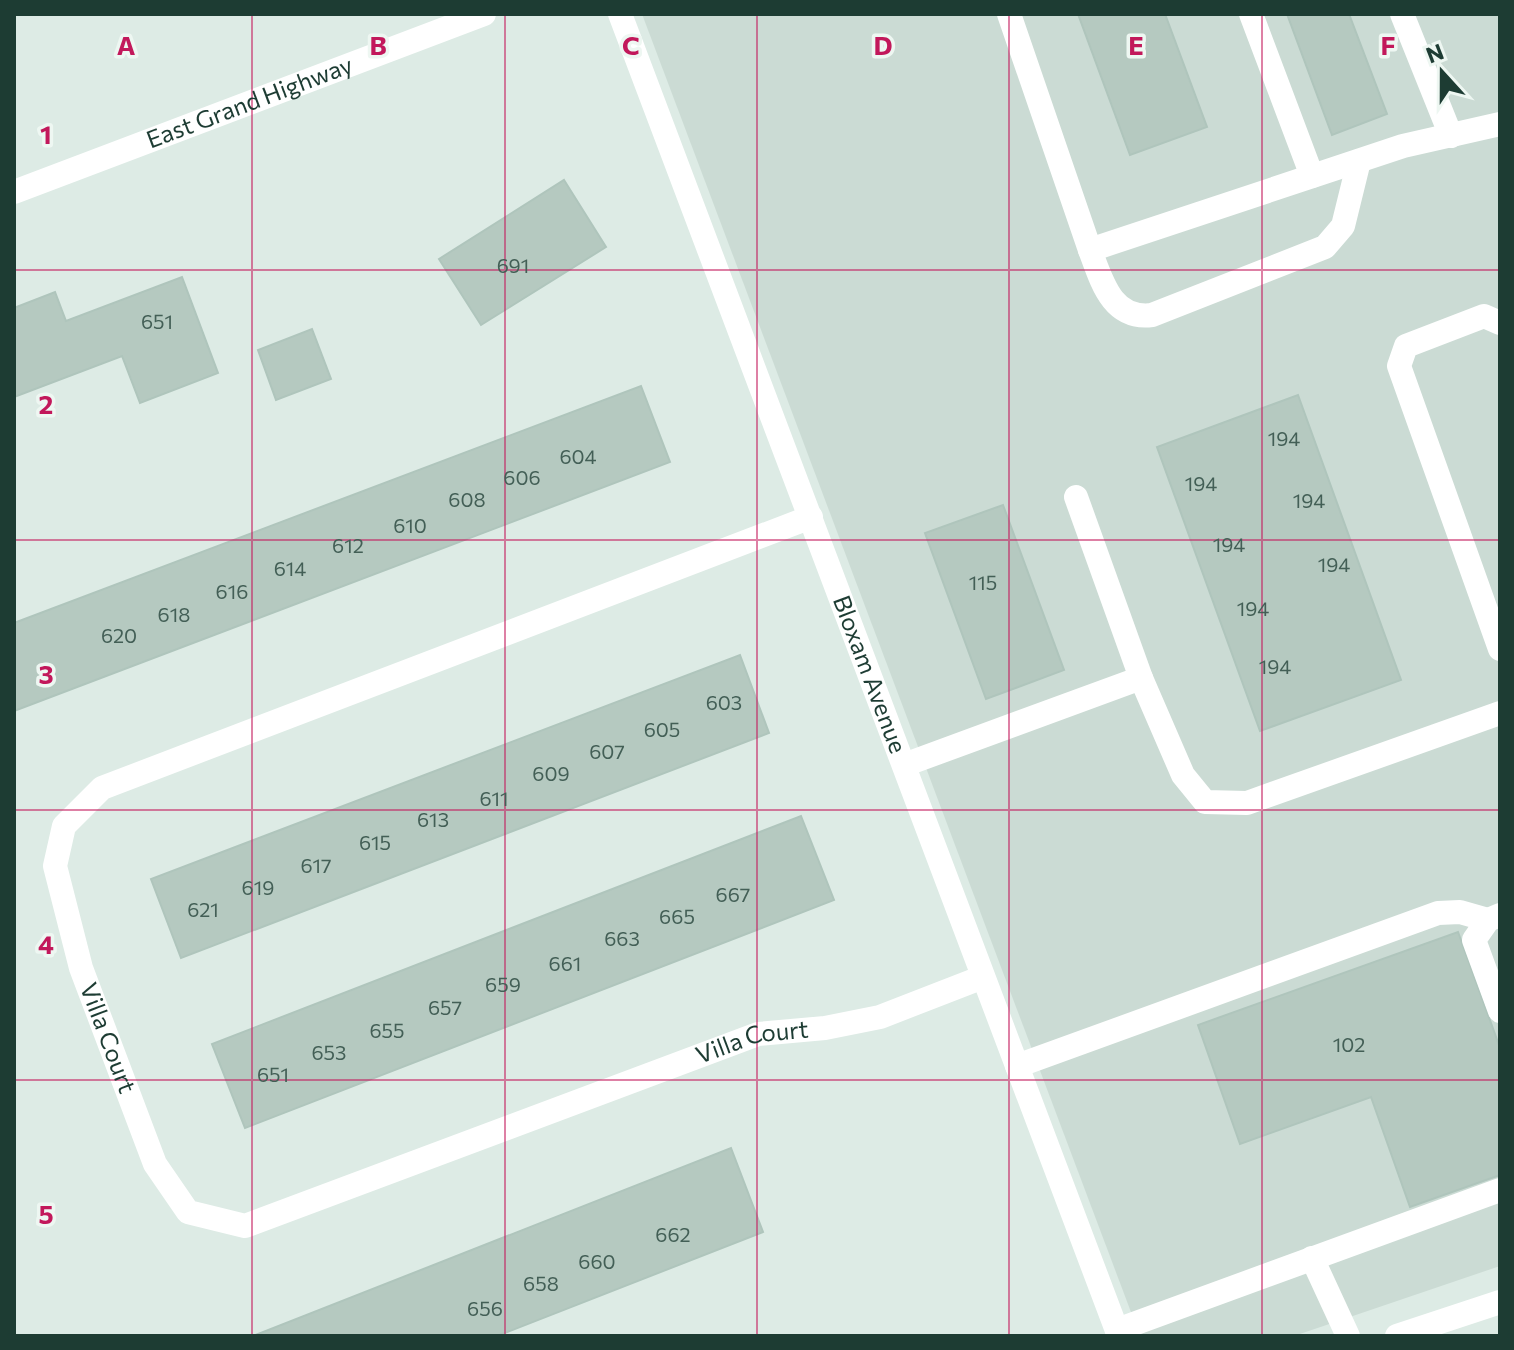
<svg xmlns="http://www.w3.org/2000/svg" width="1514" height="1350" viewBox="0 0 1514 1350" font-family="Commissioner,sans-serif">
<rect width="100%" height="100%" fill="#ddebe5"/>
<!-- built -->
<path fill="#cbdbd4" d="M642 14H1500V1266L1294 1336H1140Z"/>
<!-- building -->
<g fill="#b5c9c0" stroke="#afc5bc" stroke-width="2">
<path d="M1078 14H1165L1207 127 1130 155Z"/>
<path d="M1287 14H1349L1387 114 1332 135Z"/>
<path d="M564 180 606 247 481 325 439 259Z"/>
<path d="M182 277 218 373 140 403 122 356 14 397V308L55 292 66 321Z"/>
<path d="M312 329 331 379 276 400 258 350Z"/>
<path d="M641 386 670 462 14 711V623Z"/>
<path d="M1298 395 1401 680 1260 731 1157 447Z"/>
<path d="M1003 505 1064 670 986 699 925 533Z"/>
<path d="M740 655 769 733 181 958 151 879Z"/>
<path d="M801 816 834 900 245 1128 212 1044Z"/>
<path d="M1458 932 1500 1048V1175L1410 1207 1371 1097 1240 1144 1198 1025Z"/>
<path d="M731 1148 763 1232 497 1336H253Z"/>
</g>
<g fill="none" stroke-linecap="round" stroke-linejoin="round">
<!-- minor -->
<g stroke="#fff" stroke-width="24">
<path id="s1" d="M620 14 1119 1336"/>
<path d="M1009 14 1090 250C1102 282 1112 320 1152 315L1325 247 1343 226 1359 161"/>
<path d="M1251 14 1312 176"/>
<path d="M1402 14 1451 136"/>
<path id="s2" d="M14 192 484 14"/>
<path d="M1090 250 1403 146 1500 124"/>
<path d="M1500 323 1484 316 1406 346 1399 366 1500 649"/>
<path d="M1076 497 1141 678"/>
<path id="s3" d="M811 517 102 788 64 826 55 866 81 968 155 1164 188 1212 245 1226 758 1034 825 1028 880 1017 983 977"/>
<path d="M904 765 1141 678 1183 775 1205 802 1247 803 1500 713"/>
<path d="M1500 915 1488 920 1474 940 1500 1011"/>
<path d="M1017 1066 1438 913 1460 912 1488 920"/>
<path d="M1312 1258 1348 1336"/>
<path d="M1117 1330 1500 1190"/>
<path d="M1397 1336 1500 1302"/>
</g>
</g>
<!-- grid -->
<path fill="none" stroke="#c2185b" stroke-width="2" stroke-opacity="0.55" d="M252 14V1336M505 14V1336M757 14V1336M1009 14V1336M1262 14V1336M14 270H1500M14 540H1500M14 810H1500M14 1080H1500"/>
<g text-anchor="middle" stroke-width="7" stroke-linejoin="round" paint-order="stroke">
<!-- number labels -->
<g font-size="20" fill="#435f56">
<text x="513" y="273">691</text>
<text x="157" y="329">651</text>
<text x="1284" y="446">194</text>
<text x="578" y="464">604</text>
<text x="522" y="485">606</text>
<text x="1201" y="491">194</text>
<text x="467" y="507">608</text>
<text x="1309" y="508">194</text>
<text x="410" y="533">610</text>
<text x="1229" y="552">194</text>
<text x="348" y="553">612</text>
<text x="1334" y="572">194</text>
<text x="290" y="576">614</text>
<text x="983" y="590">115</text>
<text x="232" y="599">616</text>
<text x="1253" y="616">194</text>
<text x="174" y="622">618</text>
<text x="119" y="643">620</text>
<text x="1275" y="674">194</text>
<text x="724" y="710">603</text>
<text x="662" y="737">605</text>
<text x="607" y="759">607</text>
<text x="551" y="781">609</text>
<text x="494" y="806">611</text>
<text x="433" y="827">613</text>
<text x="375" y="850">615</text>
<text x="316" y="873">617</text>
<text x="258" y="895">619</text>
<text x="733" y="902">667</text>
<text x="203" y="917">621</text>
<text x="677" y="924">665</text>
<text x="622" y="946">663</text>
<text x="565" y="971">661</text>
<text x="503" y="992">659</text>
<text x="445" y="1015">657</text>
<text x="387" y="1038">655</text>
<text x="1349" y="1052">102</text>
<text x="329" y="1060">653</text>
<text x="273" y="1082">651</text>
<text x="673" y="1242">662</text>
<text x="597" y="1269">660</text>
<text x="541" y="1291">658</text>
<text x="485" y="1316">656</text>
</g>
<!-- street labels -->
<g font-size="24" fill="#1d3c33" stroke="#eef7f2">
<text dy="8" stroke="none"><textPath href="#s2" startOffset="252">East Grand Highway</textPath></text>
<text dy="8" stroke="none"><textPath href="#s1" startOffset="706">Bloxam Avenue</textPath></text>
<text dy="8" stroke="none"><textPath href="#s3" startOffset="1034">Villa Court</textPath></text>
<text dy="8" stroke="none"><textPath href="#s3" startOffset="1826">Villa Court</textPath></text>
</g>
</g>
<g font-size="26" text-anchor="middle" font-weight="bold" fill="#c2185b" stroke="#eef7f2" stroke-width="7" stroke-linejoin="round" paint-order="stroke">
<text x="126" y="55">A</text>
<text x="378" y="55">B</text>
<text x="631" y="55">C</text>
<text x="883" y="55">D</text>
<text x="1136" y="55">E</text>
<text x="1388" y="55">F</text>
<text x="46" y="144">1</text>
<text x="46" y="414">2</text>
<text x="46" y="684">3</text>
<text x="46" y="954">4</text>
<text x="46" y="1224">5</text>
</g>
<!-- border -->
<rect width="1514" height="1350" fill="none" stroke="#1d3c33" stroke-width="32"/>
<!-- north arrow -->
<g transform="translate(1442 72) rotate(339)" stroke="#eef7f2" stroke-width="6" paint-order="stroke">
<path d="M0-6L14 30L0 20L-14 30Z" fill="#1d3c33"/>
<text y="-12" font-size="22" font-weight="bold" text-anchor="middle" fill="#1d3c33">N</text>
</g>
</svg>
